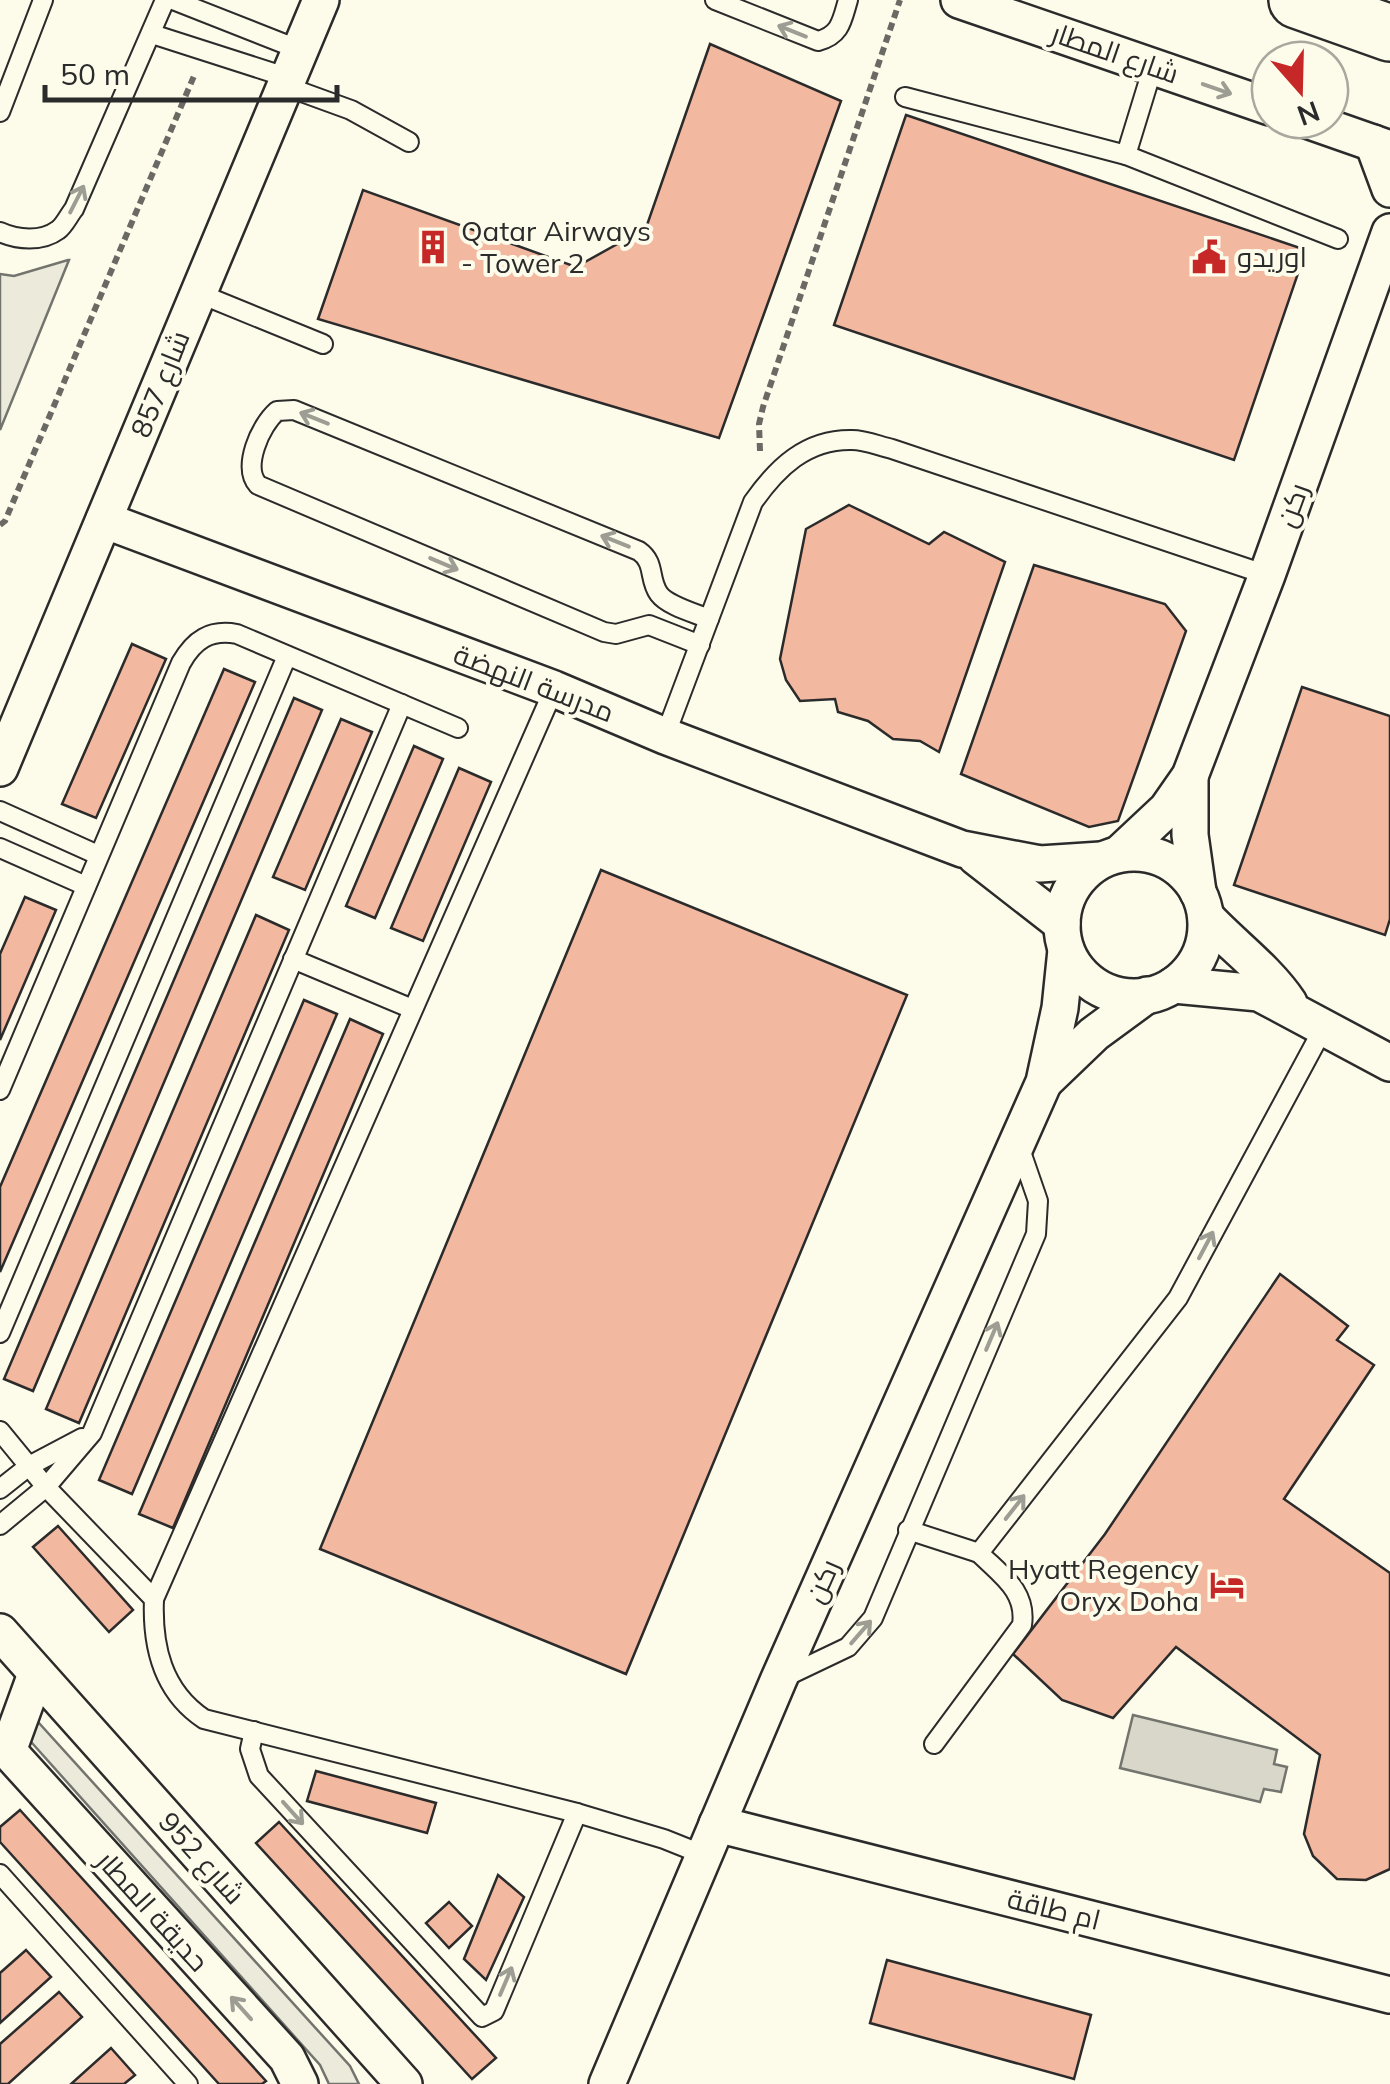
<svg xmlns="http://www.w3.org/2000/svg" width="1390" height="2084" viewBox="0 0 1390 2084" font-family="Mulish,Cairo,sans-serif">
<rect width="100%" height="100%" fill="#fdfbea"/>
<!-- green -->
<g fill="#ecebdb" stroke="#74746e" stroke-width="2.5">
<path d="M68 260H69L0 430V274L14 276Z"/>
<path d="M29 1712 350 2066 359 2084H329L320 2065 24 1734Z"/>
</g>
<!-- water -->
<path fill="#d8d7c9" stroke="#74746e" stroke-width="2.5" d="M1133 1715 1277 1750 1274 1764 1287 1767 1281 1792 1264 1789 1260 1802 1120 1768Z"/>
<!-- building -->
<g fill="#f2b8a0" stroke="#2b2b2b" stroke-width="2.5">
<path d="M710 44 841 101 719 438 318 319 363 190 576 267 646 228Z"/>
<path d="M906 115 1306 250 1234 460 834 325Z"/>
<path d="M849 505 929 544 944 532 1005 562 939 752 920 741 893 739 868 721 838 712 835 699 800 701 786 680 780 659 806 529Z"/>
<path d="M1034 565 1165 604 1186 631 1118 821 1089 827 961 774Z"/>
<path d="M132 644 166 659 96 818 62 804Z"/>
<path d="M224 669 255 682 0 1272V1187Z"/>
<path d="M1302 687 1390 716V919L1385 935 1234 885Z"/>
<path d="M294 698 322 710 33 1391 4 1379Z"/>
<path d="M341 719 372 732 305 890 273 877Z"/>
<path d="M414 746 443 759 375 918 346 906Z"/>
<path d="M459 768 491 782 423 941 391 928Z"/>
<path d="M601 870 907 995 626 1674 320 1549Z"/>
<path d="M25 897 56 910 0 1040V954Z"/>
<path d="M256 915 289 930 79 1423 46 1409Z"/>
<path d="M304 1000 337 1014 132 1494 99 1480Z"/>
<path d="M350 1019 383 1034 173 1528 139 1514Z"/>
<path d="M1280 1274 1348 1326 1337 1340 1374 1365 1284 1499 1390 1573V1869L1366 1880 1337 1879 1313 1856 1304 1834 1320 1755 1176 1647 1113 1718 1062 1700 1013 1654 1105 1534Z"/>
<path d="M58 1526 133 1610 109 1632 33 1547Z"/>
<path d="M316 1771 436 1803 427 1833 307 1801Z"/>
<path d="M20 1810 266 2081 262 2084H219L0 1842V1827Z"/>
<path d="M279 1822 496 2058 472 2079 256 1843Z"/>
<path d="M498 1875 524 1897 486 1980 464 1959Z"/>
<path d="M449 1902 472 1926 449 1948 426 1923Z"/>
<path d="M26 1950 51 1977 0 2023V1973Z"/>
<path d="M887 1960 1091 2015 1074 2079 870 2023Z"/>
<path d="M59 1992 82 2017 8 2084H0V2044Z"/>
<path d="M111 2048 135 2075 124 2084H71Z"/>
</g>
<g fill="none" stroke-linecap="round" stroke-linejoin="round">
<!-- service casing -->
<g stroke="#2b2b2b" stroke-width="22">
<g id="service">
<path d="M173 0 300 50"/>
<path d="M715 0 818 41C841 35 842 20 848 0"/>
<path d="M152 34 289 78"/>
<path d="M285 86 351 110 409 142"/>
<path d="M905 97 1126 155 1153 67"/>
<path d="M0 112 43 0"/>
<path d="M1126 155 1338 239"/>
<path d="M0 232C17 240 42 242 58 230 64 226 69 215 74 209L165 0"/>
<path d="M198 293 323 344"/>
<path d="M700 645 649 625 616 634 604 632 258 485C242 467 260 426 277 411L294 410 639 551C656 563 648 579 659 594 668 606 695 613 709 619"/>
<path d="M554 689 154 1599C152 1646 162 1691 204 1719L577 1813 664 1839 704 1855"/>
<path d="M665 736 753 502C777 468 806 439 852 440 865 440 879 446 892 449L1267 575"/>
<path d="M0 811 98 855"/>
<path d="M0 848 86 886"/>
<path d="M293 959 410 1008"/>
<path d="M0 1090 181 663C194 640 210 629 237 634L458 728"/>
<path d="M0 1333 287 656"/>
<path d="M0 1431 46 1487 154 1599"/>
<path d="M0 1489 29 1466 82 1438"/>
<path d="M0 1525 46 1487 92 1433 402 704"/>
<path d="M908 1530 979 1553 1178 1298 1324 1027"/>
<path d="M783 1678 848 1647 873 1618 1036 1234 1038 1201 1019 1146"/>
<path d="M254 1731 250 1749 259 1776 482 2017 494 2011 577 1813"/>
<path d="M934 1744 1022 1625C1027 1591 1001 1575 979 1553"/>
<path d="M0 1874 188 2084"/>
</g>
</g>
<!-- minor casing -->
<g stroke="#2b2b2b" stroke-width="40">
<g id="minor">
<path d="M959 0 1270 107"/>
<path d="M1307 120 1390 149"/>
<path d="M1373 143 1390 189"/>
<path d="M104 520 554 689 665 736 962 849 1040 864 1101 860"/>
<path d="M0 768 321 0"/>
<path d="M1190 776V835L1198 892"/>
<circle cx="1134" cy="925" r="72"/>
<path d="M1119 854 1167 809 1190 776 1267 575 1390 232"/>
<path d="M976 857 1062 924"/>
<path d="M1206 917C1233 946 1267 970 1289 1003"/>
<path d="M1174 985 1259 993 1390 1063"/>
<path d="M1045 1081 1094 1034 1147 995"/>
<path d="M0 1632 404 2084"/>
<path d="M0 1742 287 2058 300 2084"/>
<path d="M8 1751 36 1674"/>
<path d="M717 1824 1390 1995"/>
<path d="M607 2084 778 1681 1044 1082 1060 1008 1066 950"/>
</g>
</g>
<!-- trunk casing -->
<g stroke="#2b2b2b" stroke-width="60">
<path id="trunk" d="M1297 0 1390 33"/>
</g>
<!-- path -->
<g stroke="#6a6964" stroke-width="6" stroke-dasharray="8 5" stroke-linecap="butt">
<path d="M760 451 759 424 763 407 900 0"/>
<path d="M0 525 5 521 194 76"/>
</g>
<!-- service -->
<use href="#service" stroke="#fdfbea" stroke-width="18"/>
<!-- minor -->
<use href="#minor" stroke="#fdfbea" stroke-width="35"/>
<!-- trunk -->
<use href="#trunk" stroke="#fdfbea" stroke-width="55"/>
</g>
<!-- one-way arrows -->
<defs><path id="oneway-shaft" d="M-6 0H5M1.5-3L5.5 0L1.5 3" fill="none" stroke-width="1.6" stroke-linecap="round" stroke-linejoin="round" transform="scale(2.5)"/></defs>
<g stroke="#9e9d94">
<use href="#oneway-shaft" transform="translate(792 31) rotate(-158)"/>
<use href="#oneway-shaft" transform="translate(1217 89) rotate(19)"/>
<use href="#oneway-shaft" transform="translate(77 199) rotate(-63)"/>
<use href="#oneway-shaft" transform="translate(314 418) rotate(-158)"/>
<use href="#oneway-shaft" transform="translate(615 541) rotate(-158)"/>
<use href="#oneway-shaft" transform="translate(444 564) rotate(23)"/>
<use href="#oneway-shaft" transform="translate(1206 1245) rotate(-62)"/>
<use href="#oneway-shaft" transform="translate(992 1336) rotate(-67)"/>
<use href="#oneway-shaft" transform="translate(1015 1507) rotate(-52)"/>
<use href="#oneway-shaft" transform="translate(861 1632) rotate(-49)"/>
<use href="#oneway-shaft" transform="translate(293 1813) rotate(48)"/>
<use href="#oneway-shaft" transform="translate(506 1981) rotate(-67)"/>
<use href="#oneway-shaft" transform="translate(241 2008) rotate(-132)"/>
</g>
<!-- icons -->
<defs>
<g id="building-bare" transform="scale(2.7)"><path d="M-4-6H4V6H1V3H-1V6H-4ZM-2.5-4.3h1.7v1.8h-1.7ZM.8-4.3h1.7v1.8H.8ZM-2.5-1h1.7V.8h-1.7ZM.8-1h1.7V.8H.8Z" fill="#c62828" stroke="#fdfbea" stroke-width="2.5" paint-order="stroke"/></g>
<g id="civic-bare" transform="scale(2.7)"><path d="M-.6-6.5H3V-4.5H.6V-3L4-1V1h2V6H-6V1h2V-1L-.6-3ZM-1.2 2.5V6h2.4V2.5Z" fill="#c62828" stroke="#fdfbea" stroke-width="2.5" paint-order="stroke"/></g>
<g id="hotel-bare" transform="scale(2.7)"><path d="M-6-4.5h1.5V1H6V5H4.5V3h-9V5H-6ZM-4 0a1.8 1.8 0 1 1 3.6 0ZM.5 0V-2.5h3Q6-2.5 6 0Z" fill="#c62828" stroke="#fdfbea" stroke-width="2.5" paint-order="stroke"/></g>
</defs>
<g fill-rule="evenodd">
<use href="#building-bare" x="433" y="247"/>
<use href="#civic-bare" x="1209" y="257"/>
<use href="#hotel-bare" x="1227" y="1585"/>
</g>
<g text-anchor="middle" stroke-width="8" stroke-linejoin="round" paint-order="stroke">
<!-- street labels -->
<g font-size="28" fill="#2b2b2b" stroke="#fdfbea">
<text transform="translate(1115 53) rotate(19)" y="10">شارع المطار</text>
<text transform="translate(160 384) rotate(-68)" y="10">شارع 857</text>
<text transform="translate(1292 505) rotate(-70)" y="10">ركن</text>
<text transform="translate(534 683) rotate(21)" y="10">مدرسة النهضة</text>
<text transform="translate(822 1581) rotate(-66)" y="10">ركن</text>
<text transform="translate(202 1858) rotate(48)" y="10">شارع 952</text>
<text transform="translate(1054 1909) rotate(14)" y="10">ام طاقة</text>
<text transform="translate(153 1911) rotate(48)" y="10">حديقة المطار</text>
</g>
<!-- poi labels -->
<g font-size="28" fill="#2b2b2b" stroke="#fdfbea" text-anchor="start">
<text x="461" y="241">Qatar Airways<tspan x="461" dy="32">- Tower 2</tspan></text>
<text x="1237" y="267">اوريدو</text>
<text x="1199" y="1579" text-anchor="end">Hyatt Regency<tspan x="1199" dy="32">Oryx Doha</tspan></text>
</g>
</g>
<!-- north arrow -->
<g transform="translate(1300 90) rotate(160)"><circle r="48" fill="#fdfbea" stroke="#a9a89e" stroke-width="2.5"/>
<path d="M0-8L18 38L0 25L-18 38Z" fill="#c62828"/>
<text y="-15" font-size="28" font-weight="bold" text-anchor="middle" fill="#2b2b2b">N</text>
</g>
<!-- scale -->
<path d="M45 85v15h292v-15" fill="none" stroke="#2b2b2b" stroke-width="5"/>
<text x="60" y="85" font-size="30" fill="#2b2b2b" stroke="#fdfbea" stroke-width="8" paint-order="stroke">50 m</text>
</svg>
